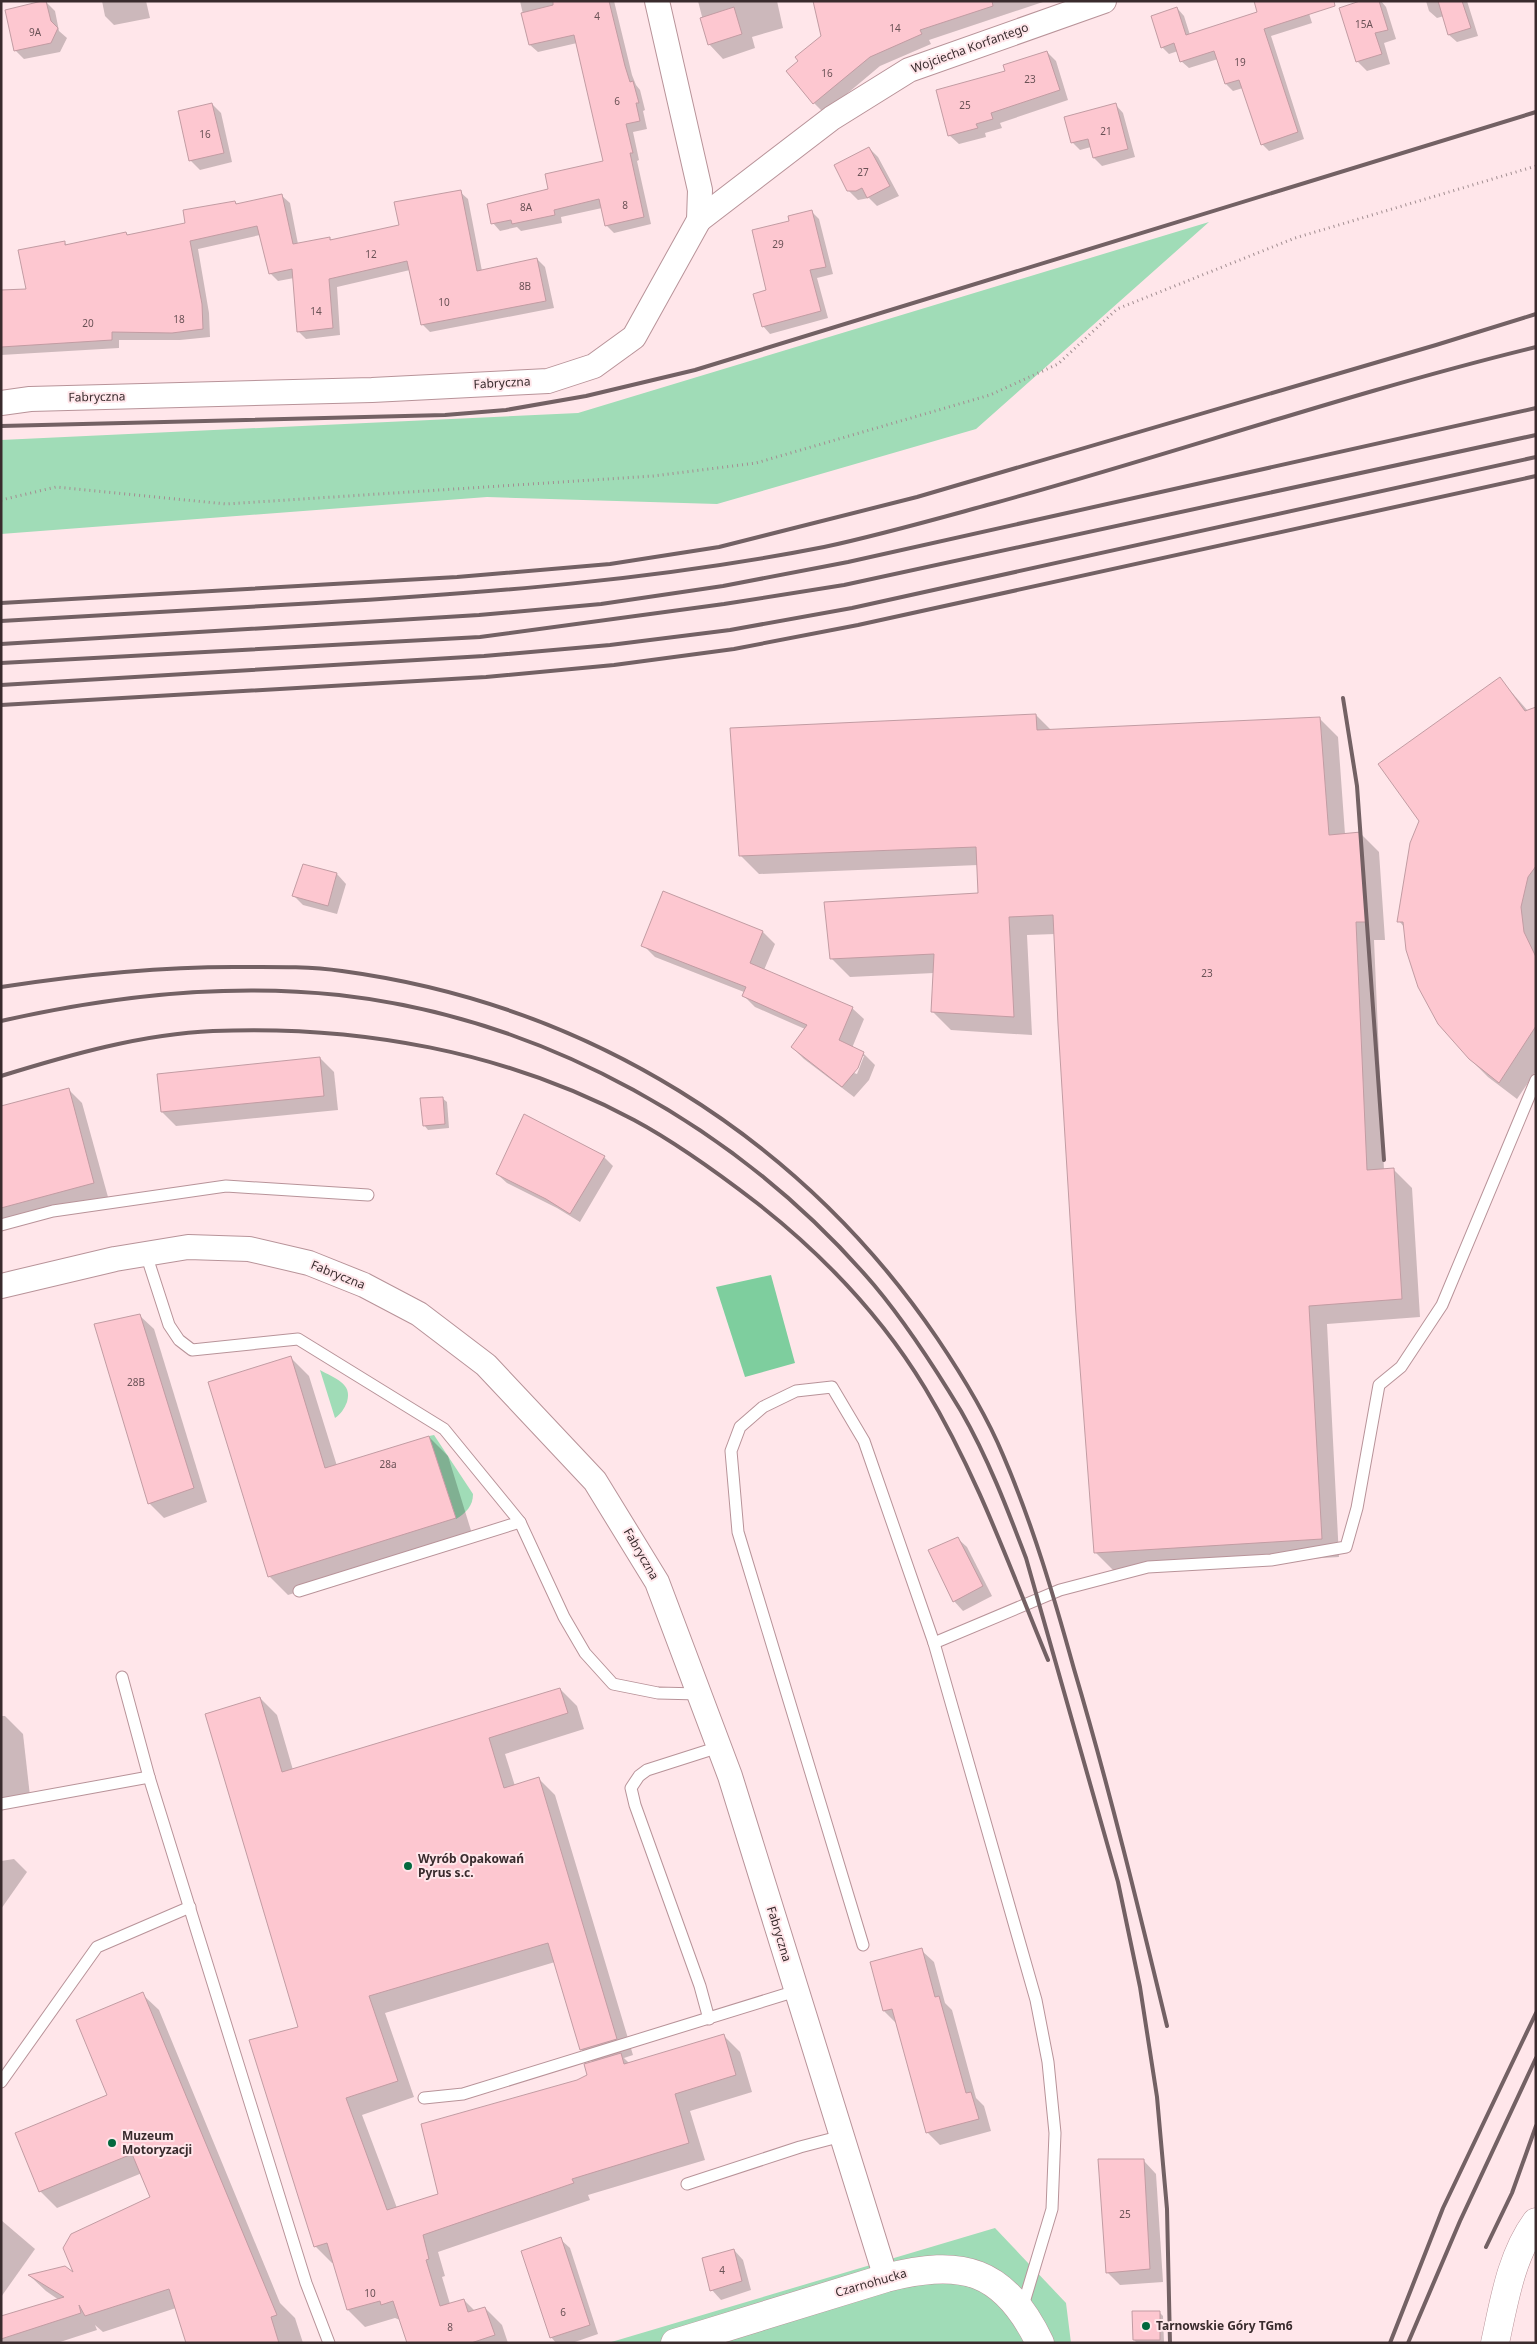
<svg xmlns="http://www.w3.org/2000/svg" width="1537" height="2344" viewBox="0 0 1537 2344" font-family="'Noto Sans',sans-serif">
<rect width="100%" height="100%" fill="#ffe6ea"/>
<!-- green -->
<g fill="#a0dcb7">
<path d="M1209 222 976 429 717 504 487 497 1 534V440L578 413Z"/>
<path d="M320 1370C334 1378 353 1383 347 1402 344 1409 341 1414 335 1418Z"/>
<path d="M434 1435 473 1494C473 1506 466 1513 456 1519L429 1436Z"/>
<path d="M995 2228 1066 2303 1071 2343H608Z"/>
</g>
<!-- water -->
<path fill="#7ece9e" d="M771 1275 795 1363 745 1377 716 1287Z"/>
<!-- shadow -->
<g fill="#0003" fill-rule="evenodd">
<path d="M102 1H146L150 18 114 25 105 16Z"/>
<path d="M520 1H614L632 75 636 85 640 90 645 110 643 111 647 129 633 132 639 160 637 161 651 224 614 233 606 225 602 208 561 217 562 223 521 231 517 227 500 231 493 223 550 190 605 161 577 43 538 52 530 45Z"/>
<path d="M698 1H777L783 28 752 37 755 48 723 59 709 44Z"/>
<path d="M892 1H1046L929 40 931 44 880 66 824 113 814 103Z"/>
<path d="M1305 1 1312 23 1271 36 1304 139 1269 151 1262 144 1243 88 1233 91 1226 84 1218 59 1189 68 1181 61 1178 51 1169 54 1162 47 1177 8 1184 16 1190 35Z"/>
<path d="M1364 1H1381L1386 7 1396 39 1384 43 1390 64 1367 71 1358 62 1341 9Z"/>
<path d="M1426 1H1467L1478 36 1457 42 1449 35 1444 16 1437 18 1429 11Z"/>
<path d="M46 2 55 11 59 31 67 38 60 52 24 59 15 50Z"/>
<path d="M1047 52 1056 61 1068 100 1000 123 1002 128 985 133 986 137 959 144 949 135 1007 72Z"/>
<path d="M212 104 221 113 232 162 200 170 190 160Z"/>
<path d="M1115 104 1123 113 1135 157 1102 166 1094 158 1091 147 1080 150 1072 142Z"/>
<path d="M869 148 878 157 899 196 877 206 869 198 858 200 848 190Z"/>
<path d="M460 192 468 199 482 271 537 259 545 267 554 308 430 332 422 324 410 270 337 287 340 335 306 339 298 331 294 278 278 281 270 273 260 235 198 249 209 313 210 337 180 340H119V348L1 355V292L27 290 64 242 68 246 126 234 129 236 187 224 235 202 238 205 282 196 290 203 298 244 329 238 332 240 400 226Z"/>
<path d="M812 212 819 219 833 274 817 278 828 318 770 334 763 326 768 291 791 222Z"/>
<path d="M1500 679 1528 711 1536 709V1071L1517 1099 1488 1077 1470 1059 1405 928 1399 921Z"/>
<path d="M1036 715 1051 730 1320 719 1338 737 1345 834 1360 833 1379 852 1385 940H1374L1384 1170H1394L1412 1188 1420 1317 1327 1324 1339 1557 1114 1571 1096 1553 1055 934 1027 935 1032 1035 951 1030 933 1012 934 973 850 977 831 958 979 894 978 865 759 874 740 855Z"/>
<path d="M337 874 346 884 337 914 303 905 294 896Z"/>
<path d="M663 892 763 932 775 944 764 970 852 1008 864 1019 852 1048 863 1053 875 1065 869 1080 854 1097 804 1059 792 1047 805 1029 755 1007 743 995 744 992 655 957 643 945ZM861 1056H864L857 1074 854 1073Z"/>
<path d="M320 1058 334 1072 338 1110 176 1126 162 1112Z"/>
<path d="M68 1089 82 1103 108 1197 1 1225V1107Z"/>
<path d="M442 1098 447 1102 449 1128 428 1130 424 1125Z"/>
<path d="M604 1157 613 1166 580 1222 557 1208 507 1183 497 1174Z"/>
<path d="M139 1315 154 1329 207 1502 164 1518 150 1504 96 1325Z"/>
<path d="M291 1358 309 1376 337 1466 429 1437 448 1456 473 1537 288 1595 269 1576Z"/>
<path d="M957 1538 967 1547 992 1596 963 1611 954 1601Z"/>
<path d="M560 1689 577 1706 584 1729 505 1754 515 1786 539 1779 555 1795 633 2055 624 2058 630 2064 724 2036 740 2052 752 2092 690 2111 705 2160 588 2195 590 2200 438 2252 445 2276 442 2277 450 2304 464 2300 475 2311 485 2308 502 2325 508 2343H408L400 2320 395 2318 365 2327 348 2310 334 2263H332L315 2246 299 2028 260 1698 277 1715 293 1770ZM555 1962 581 2049 594 2063 589 2076 578 2081 440 2195 397 2208 362 2115 414 2097 385 2013Z"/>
<path d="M1 1716H5L23 1734 30 1796 1 1799Z"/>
<path d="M14 1859 27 1872 1 1909V1861Z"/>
<path d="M921 1950 934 1962 945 2003 952 2010 976 2098 984 2106 991 2131 940 2145 927 2132 897 2024 884 2011 871 1963Z"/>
<path d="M142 1994 159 2010 280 2303 295 2318 303 2343H187L176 2308 103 2332 95 2325 97 2330 57 2343H1V2317L59 2300 46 2291 30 2276H76L152 2197 142 2173 57 2208 40 2191 109 2096Z"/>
<path d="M1144 2161 1156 2174 1163 2282 1120 2285 1107 2272Z"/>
<path d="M1 2220 35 2249 1 2297Z"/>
<path d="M560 2239 570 2248 598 2334 572 2343H556L551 2337Z"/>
<path d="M734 2250 743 2260 751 2290 721 2300 712 2290Z"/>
<path d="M1159 2312 1163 2316 1164 2343H1137L1134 2340Z"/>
</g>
<!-- building -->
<g fill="#fdc7d0" stroke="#c29ca3">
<path d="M42 1H46L51 21 58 28 51 43 14 51 5 10Z"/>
<path d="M553 1H609L625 66 630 82 633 81 639 103H636L640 121 626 124 633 153H630L644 217 605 226 599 199 554 210 555 215 512 224 511 220 491 224 487 204 548 189 545 174 603 161 574 35 529 45 521 13 553 5Z"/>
<path d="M813 1H992L993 6 920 30 922 34 870 57 813 104 786 71 798 61 795 57 821 36Z"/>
<path d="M1254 1H1334L1335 6 1264 29 1298 132 1261 145 1239 80 1225 84 1214 51 1180 62 1174 43 1161 48 1151 16 1177 7 1186 35 1257 12Z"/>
<path d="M1360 1H1379L1388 30 1375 33 1382 54 1356 62 1339 8Z"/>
<path d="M1438 1H1462L1471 28 1448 35Z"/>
<path d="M734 7 742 34 708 45 700 18Z"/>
<path d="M1047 51 1060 90 991 113 993 119 976 124 978 128 948 136 936 90 1005 71 1003 65Z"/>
<path d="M212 103 224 153 189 161 178 111Z"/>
<path d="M1116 103 1128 149 1093 158 1088 139 1071 143 1064 117Z"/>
<path d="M869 147 890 186 867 198 862 188 856 191H847L834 165Z"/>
<path d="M461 190 477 271 537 258 546 301 421 325 407 261 329 279 333 328 297 332 292 269 269 274 257 226 190 241 202 304 203 329 172 333 112 332V340L1 347V290L26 289 18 250 65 241V245L126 232 127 235 185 223 183 210 235 201 236 204 282 194 293 244 330 237V240L399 225 394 202Z"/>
<path d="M812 210 826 267 810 270 821 311 762 327 753 294 766 290 752 230 789 221 788 216Z"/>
<path d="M1500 677 1525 711 1536 707V866L1528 877 1521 907 1524 932 1536 957V1026L1499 1083 1469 1059 1438 1024 1418 987 1406 950 1403 922H1397L1410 843 1419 821 1378 764Z"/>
<path d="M1036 714 1037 730 1320 717 1329 835 1361 832 1367 922H1356L1367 1170 1394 1168 1402 1299 1309 1306 1322 1539 1094 1553 1076 1315 1058 1024 1053 915 1009 917 1014 1017 931 1012 934 954 830 959 824 902 978 893 976 847 739 856 730 728Z"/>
<path d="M303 864 337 873 328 906 292 896Z"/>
<path d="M663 891 763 931 750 963 853 1007 839 1040 864 1052 858 1068 842 1087 791 1047 807 1025 742 996 746 987 641 946Z"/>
<path d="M320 1057 324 1096 161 1112 157 1074Z"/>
<path d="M69 1088 94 1183 1 1208V1106Z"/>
<path d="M443 1097 445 1124 423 1126 420 1098Z"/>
<path d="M524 1114 605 1156 570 1214 546 1199 496 1174Z"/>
<path d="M140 1314 194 1488 148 1504 94 1324Z"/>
<path d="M291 1356 325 1468 429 1436 456 1518 268 1577 208 1382Z"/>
<path d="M958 1537 983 1586 953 1602 928 1550Z"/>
<path d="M560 1688 568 1713 489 1738 504 1788 539 1777 617 2039 580 2050 548 1943 369 1996 398 2081 346 2098 387 2210 438 2194 421 2124 577 2080 587 2075 584 2064 621 2053 624 2064 724 2034 736 2075 675 2094 689 2143 572 2179 574 2183 423 2235 429 2259 426 2260 440 2306 464 2299 468 2312 485 2307 495 2335 471 2343H407L393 2301 381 2305 380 2301 347 2310 327 2243 314 2247 249 2040 298 2027 205 1714 260 1697 282 1772Z"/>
<path d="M922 1948 935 1997 939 1996 966 2093 971 2092 979 2119 926 2133 892 2009 883 2011 870 1962Z"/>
<path d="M143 1992 277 2315 271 2317 279 2343H186L169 2289 85 2316 79 2305 81 2313 1 2339V2316L64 2297 28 2275 65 2266 73 2272 63 2248 71 2234 150 2197 132 2154 39 2192 15 2133 107 2095 76 2020Z"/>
<path d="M1098 2159H1144L1150 2269 1106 2273Z"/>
<path d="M561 2237 590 2325 550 2338 521 2251Z"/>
<path d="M734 2249 742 2281 710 2291 702 2258Z"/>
<path d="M1132 2311H1160V2340H1133Z"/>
</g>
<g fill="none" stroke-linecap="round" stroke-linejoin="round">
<!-- lane casing -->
<g stroke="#b89399" stroke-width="13">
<g id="lane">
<path d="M1 1225 53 1211 226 1186 368 1195"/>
<path d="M146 1254 169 1325 179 1340 192 1350 298 1339 444 1429 520 1522 564 1617 585 1653 613 1684 658 1693 699 1694"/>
<path d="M299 1591 520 1522"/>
<path d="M934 1643 1060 1590 1148 1567 1271 1560 1346 1547 1357 1508 1379 1385 1401 1367 1442 1305 1536 1080"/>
<path d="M122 1677 149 1777 306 2283 329 2343"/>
<path d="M1 1804 149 1777"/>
<path d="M863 1945 738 1532 731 1451 740 1427 763 1407 796 1391 832 1387 864 1441 934 1643 1036 2000 1048 2062 1055 2133 1052 2209 1022 2309"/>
<path d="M709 2019 700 1986 635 1805 631 1788 639 1776 647 1770 719 1747"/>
<path d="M1 2082 97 1947 190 1907"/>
<path d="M424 2098 463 2094 796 1991"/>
<path d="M687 2184 800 2147 842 2136"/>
</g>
</g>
<!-- street casing -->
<g stroke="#b89399" stroke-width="26">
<g id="street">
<path d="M699 220 832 118 909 70 1104 1"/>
<path d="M1 403 30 399 372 390 548 381 594 366 634 337 699 220 700 190 657 1"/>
<path d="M1 1286 115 1259 188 1247 249 1249 309 1263 364 1285 419 1314 486 1365 595 1481 657 1582 730 1776 886 2278"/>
</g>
</g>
<!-- secondary casing -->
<g stroke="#b89399" stroke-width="29">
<g id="secondary">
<path d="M675 2343 886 2278C962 2258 1004 2269 1040 2343"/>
<path d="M1495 2343C1504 2302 1511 2256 1536 2222"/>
</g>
</g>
<!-- path -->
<path stroke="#a28e91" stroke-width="3" stroke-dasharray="1 4" stroke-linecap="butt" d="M1 500 56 487 226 504 653 476 756 463 990 395 1058 364 1117 309 1295 238 1536 166"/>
<!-- lane -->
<use href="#lane" stroke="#fff" stroke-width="11"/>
<!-- street -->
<use href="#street" stroke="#fff" stroke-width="24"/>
<!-- secondary -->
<use href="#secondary" stroke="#fff" stroke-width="28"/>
<!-- rail -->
<g stroke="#736164" stroke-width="4">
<path d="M1 426 445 415 506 410 586 396 695 370 1536 112"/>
<path d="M1 603 457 577 610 564 719 547 917 497 1436 345 1536 314"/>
<path d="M1 621C106 615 211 609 316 603 486 593 656 580 824 547 880 535 936 519 991 504 1173 454 1352 392 1536 347"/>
<path d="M1 644 479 615 601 604 723 586 848 562 1536 408"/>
<path d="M1 663 480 637 724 604 844 585 1536 435"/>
<path d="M1 685 484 656 610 645 730 630 852 608 1536 457"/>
<path d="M1343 698 1357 786 1384 1160"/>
<path d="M1 705 486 677 614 665 734 649 858 625 1536 476"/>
<path d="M1 987C79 975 156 967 234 967 270 967 306 966 342 971 585 1004 799 1135 937 1338 962 1375 986 1414 1003 1455 1033 1525 1054 1597 1074 1669 1109 1787 1138 1906 1167 2026"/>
<path d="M1 1021C110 996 227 983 339 995 544 1018 740 1128 874 1285 906 1323 935 1368 961 1411 988 1458 1007 1508 1026 1558L1118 1882 1140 1987 1157 2097 1167 2209 1170 2343"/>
<path d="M1 1076C69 1055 142 1034 213 1031 358 1025 505 1051 634 1120 677 1143 718 1173 757 1203 822 1254 882 1317 925 1388 977 1474 1010 1568 1048 1660"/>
<path d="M1486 2247 1512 2193 1536 2126"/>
<path d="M1390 2343 1443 2208 1536 2013"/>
<path d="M1408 2343 1460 2221 1536 2058"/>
</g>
</g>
<!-- markers -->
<g fill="#02683e" stroke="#ffe6ea" stroke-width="2">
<circle cx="408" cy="1866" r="5"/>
<circle cx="112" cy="2143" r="5"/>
<circle cx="1146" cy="2326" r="5"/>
</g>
<g text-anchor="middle" stroke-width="4" stroke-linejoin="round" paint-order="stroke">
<!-- number labels -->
<g font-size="10" fill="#6a5256">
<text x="597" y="20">4</text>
<text x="1364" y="28">15A</text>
<text x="895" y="32">14</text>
<text x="35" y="36">9A</text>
<text x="1240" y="66">19</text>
<text x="827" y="77">16</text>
<text x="1030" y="83">23</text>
<text x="617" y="105">6</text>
<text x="965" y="109">25</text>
<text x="1106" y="135">21</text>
<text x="205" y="138">16</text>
<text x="863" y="176">27</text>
<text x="625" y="209">8</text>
<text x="526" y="211">8A</text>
<text x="778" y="248">29</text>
<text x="371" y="258">12</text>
<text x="525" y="290">8B</text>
<text x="444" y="306">10</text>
<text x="316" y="315">14</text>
<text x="179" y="323">18</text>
<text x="88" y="327">20</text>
<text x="1207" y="977">23</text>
<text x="136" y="1386">28B</text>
<text x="388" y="1468">28a</text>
<text x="1125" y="2218">25</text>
<text x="722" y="2274">4</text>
<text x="370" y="2297">10</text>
<text x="563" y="2316">6</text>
<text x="450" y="2331">8</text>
</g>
<!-- street labels -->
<g font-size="12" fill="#392b2d" stroke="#ffe6ea">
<text transform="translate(970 48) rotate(-20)" y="4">Wojciecha Korfantego</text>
<text transform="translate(502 383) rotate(-3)" y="4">Fabryczna</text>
<text transform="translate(97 397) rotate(-1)" y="4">Fabryczna</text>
<text transform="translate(338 1275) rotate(22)" y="4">Fabryczna</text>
<text transform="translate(641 1554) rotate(60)" y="4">Fabryczna</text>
<text transform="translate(779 1934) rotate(73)" y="4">Fabryczna</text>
<text transform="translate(871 2283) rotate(-16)" y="4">Czarnohucka</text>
</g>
<!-- poi labels -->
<g font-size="12" font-weight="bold" fill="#392b2d" stroke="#ffe6ea" text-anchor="start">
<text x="418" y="1863">Wyrób Opakowań<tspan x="418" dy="14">Pyrus s.c.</tspan></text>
<text x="122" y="2140">Muzeum<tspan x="122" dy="14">Motoryzacji</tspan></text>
<text x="1156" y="2330">Tarnowskie Góry TGm6</text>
</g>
</g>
<!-- border -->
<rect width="1537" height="2344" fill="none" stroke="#392b2d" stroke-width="5"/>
</svg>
